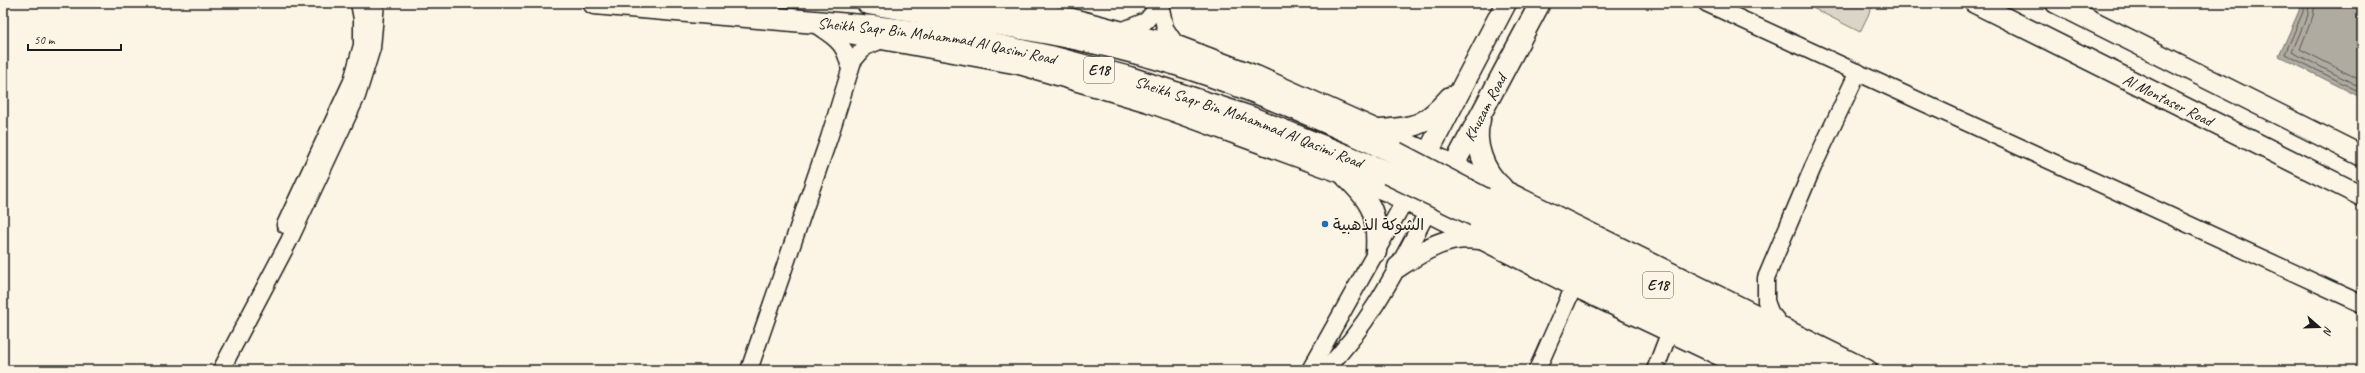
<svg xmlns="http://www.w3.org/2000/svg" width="2365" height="373" viewBox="0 0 2365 373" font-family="Caveat,'Playpen Sans Arabic',sans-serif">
<rect width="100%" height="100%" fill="#fcf5e5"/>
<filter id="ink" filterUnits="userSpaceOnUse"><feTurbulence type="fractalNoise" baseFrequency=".025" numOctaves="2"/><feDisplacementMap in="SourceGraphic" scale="8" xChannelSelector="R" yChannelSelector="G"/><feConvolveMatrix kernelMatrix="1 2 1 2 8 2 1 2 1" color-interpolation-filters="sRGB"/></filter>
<g filter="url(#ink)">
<!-- grass -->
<path fill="#dbd5c8" stroke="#7c7872" d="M1803 3H1874L1860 32Z"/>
<!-- water -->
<path fill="#b0aba1" stroke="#75726c" d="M2300 3H2362V98L2279 56 2299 11Z"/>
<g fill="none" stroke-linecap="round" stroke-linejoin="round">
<!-- shore -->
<g stroke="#575551" stroke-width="1">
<path d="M2304 3 2303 12 2285 54 2362 93"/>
<path d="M2309 3 2308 14 2292 52 2362 88"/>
<path d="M2315 3 2313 16 2300 49 2362 81"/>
</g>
<!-- minor casing -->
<g stroke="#1c1c1c" stroke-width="19">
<g id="minor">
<path d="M1706 3 2362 304"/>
<path d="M1160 4 1165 28 1177 46"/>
<path d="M819 27C839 40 846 46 850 70"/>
<path d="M1121 31 1146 21 1161 3"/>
<path d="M285 225 352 81 362 45V19L359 3"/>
<path d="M1783 328 1770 312 1766 301V278L1813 167 1858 72"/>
<path d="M221 370 289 241 357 96 372 48 376 3"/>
<path d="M749 370 829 138 853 61 865 47 882 40"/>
<path d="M1310 370 1405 200"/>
<path d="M1325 370C1370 324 1398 267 1428 211"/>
<path d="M1537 370 1574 286"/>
<path d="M1655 370 1670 331"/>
</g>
</g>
<!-- major casing -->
<g stroke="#1c1c1c" stroke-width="23">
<g id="major">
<path d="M965 3 1072 19 1177 46 1256 76 1428 153 1867 370"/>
<path id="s1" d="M1975 3 2362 196"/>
<path d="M2056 3 2362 156"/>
<path d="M843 32 1019 64 1064 77 1152 103 1340 172 1389 192 1574 286 1751 370"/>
<path d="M1480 120C1473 143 1484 172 1502 187"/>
<path d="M1380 130C1418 127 1424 126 1450 97"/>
<path d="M1422 164 1506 3"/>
<path d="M1346 177C1373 203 1378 215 1376 252"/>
<path id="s2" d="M1447 178 1540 3"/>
<path d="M1398 267C1423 251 1447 234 1478 239"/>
</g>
</g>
<!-- highway casing -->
<g stroke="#1c1c1c" stroke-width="25">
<g id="highway">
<path id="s3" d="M594 3 873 27 961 38 1050 57 1129 78 1251 118 1388 173"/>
<path d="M868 3C974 20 1083 34 1186 67 1258 90 1327 122 1396 153"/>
<path d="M1484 199 1833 370"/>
<path d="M1475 215 1650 303 1791 370"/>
</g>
</g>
<!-- minor -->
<use href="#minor" stroke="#fcf5e5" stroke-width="16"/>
<!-- major -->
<use href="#major" stroke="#fcf5e5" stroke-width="20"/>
<!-- highway -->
<use href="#highway" stroke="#fcf5e5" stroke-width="22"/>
<!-- highway-bridge casing -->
<g stroke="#1c1c1c" stroke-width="25" stroke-linecap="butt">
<g id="highway-bridge">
<path d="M1396 153 1484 199"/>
<path d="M1388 173 1475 215"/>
</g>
</g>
<!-- highway-bridge -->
<use href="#highway-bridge" stroke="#fcf5e5" stroke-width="22"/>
</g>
</g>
<!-- markers -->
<circle fill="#1f6fb2" stroke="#fcf5e5" stroke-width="1.5" cx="1325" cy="224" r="4"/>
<g text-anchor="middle" stroke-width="3" stroke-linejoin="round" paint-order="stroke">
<!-- shield labels -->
<g fill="#fcf5e5" stroke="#5f5d58" stroke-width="1">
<rect x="1084" y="57" width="30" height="26" rx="3"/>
<rect x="1643" y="272" width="30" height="26" rx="3"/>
</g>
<g font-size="15" font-weight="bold" fill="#1c1c1c">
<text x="1099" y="75">E18</text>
<text x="1658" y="290">E18</text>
</g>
<!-- street labels -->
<g font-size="16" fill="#1c1c1c" stroke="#fcf5e5">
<text dy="6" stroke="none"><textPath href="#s3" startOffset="345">Sheikh Saqr Bin Mohammad Al Qasimi Road</textPath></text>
<text dy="6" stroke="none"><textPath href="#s1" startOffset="216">Al Montaser Road</textPath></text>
<text dy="6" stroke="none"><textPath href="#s2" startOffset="80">Khuzam Road</textPath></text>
<text dy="6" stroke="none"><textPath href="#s3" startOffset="669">Sheikh Saqr Bin Mohammad Al Qasimi Road</textPath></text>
</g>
<!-- poi labels -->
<g font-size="16" fill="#1c1c1c" stroke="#fcf5e5" text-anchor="start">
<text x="1333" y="230">الشوكة الذهبية</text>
</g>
</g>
<!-- margin -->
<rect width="2365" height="373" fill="none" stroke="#fcf5e5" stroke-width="16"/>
<rect x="8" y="8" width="2349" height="357" fill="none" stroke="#1c1c1c" stroke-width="1.5" filter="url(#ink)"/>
<!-- north arrow -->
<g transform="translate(2319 327) rotate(110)" stroke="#fcf5e5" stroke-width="3" paint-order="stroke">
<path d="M0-3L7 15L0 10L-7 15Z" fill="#1c1c1c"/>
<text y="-6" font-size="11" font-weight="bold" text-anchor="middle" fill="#1c1c1c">N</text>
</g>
<!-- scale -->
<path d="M28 44v6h93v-6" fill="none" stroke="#1c1c1c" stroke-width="2"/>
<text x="34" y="44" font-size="12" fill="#1c1c1c" stroke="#fcf5e5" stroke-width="3" paint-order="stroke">50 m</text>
</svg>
